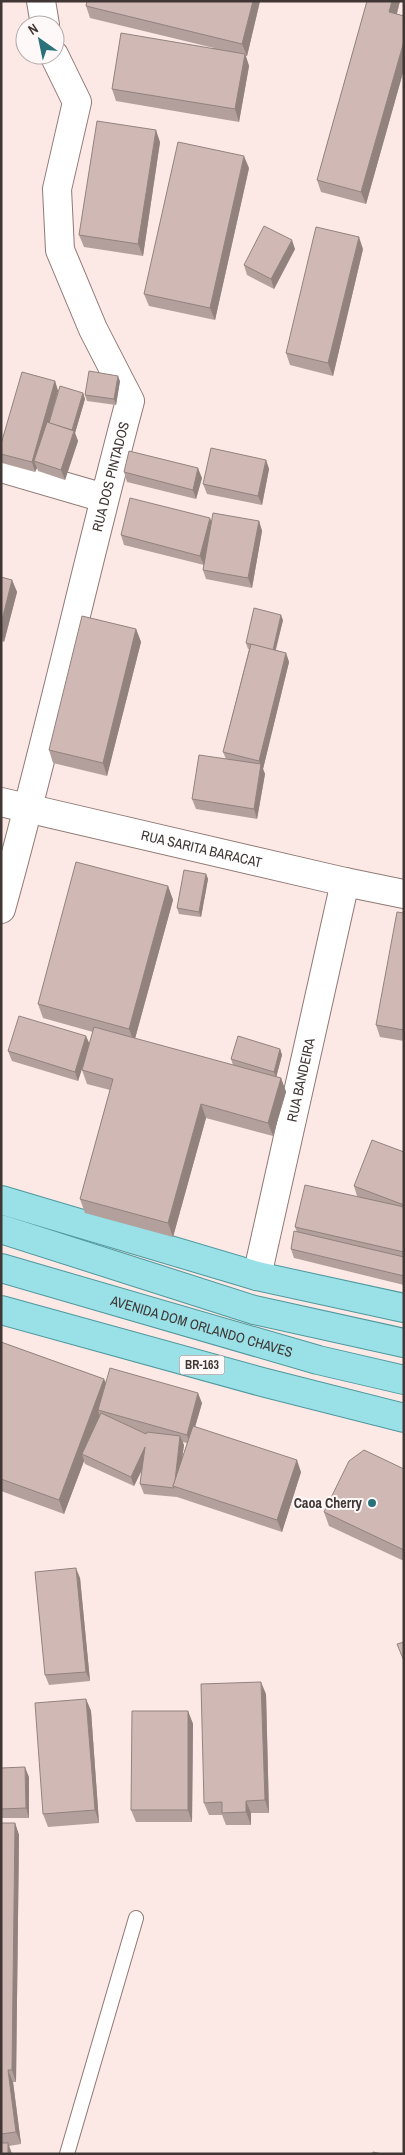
<svg xmlns="http://www.w3.org/2000/svg" width="405" height="2155" viewBox="0 0 405 2155" font-family="'Archivo Narrow',sans-serif">
<rect width="100%" height="100%" fill="#fce8e4"/>
<g fill="none" stroke-linecap="round" stroke-linejoin="round">
<!-- lane casing -->
<g stroke="#8f7975" stroke-width="16">
<path id="lane" d="M67 2154 136 1918"/>
</g>
<!-- street casing -->
<g stroke="#8f7975" stroke-width="30">
<g id="street">
<path d="M41 1 45 25"/>
<path d="M1 468 104 498"/>
<path id="s1" d="M1 802 345 882 404 894"/>
<path id="s2" d="M1 909C48 740 85 570 130 401L93 329 60 250 57 189 77 102 54 55"/>
<path id="s3" d="M257 1276 345 882"/>
</g>
</g>
<!-- primary casing -->
<g stroke="#4e989e" stroke-width="30">
<g id="primary">
<path d="M1 1200 257 1276 404 1308"/>
<path d="M1 1229 254 1310 404 1343"/>
<path id="s4" d="M1 1268 318 1360 404 1380"/>
<path d="M1 1310 262 1382 404 1418"/>
</g>
</g>
<!-- lane -->
<use href="#lane" stroke="#fff" stroke-width="14"/>
<!-- street -->
<use href="#street" stroke="#fff" stroke-width="28"/>
<!-- primary -->
<use href="#primary" stroke="#99e0e7" stroke-width="28"/>
</g>
<!-- wall -->
<g fill="#b39f9b" fill-rule="evenodd">
<path d="M260 1 247 56H246L249 66 239 122 116 101 112 89 214 48 90 18 86 6Z"/>
<path d="M367 1H400L397 14 404 16V69L366 204 321 192 317 180Z"/>
<path d="M160 142 143 256 84 247 79 235Z"/>
<path d="M249 168 215 320 149 306 144 294Z"/>
<path d="M295 249 274 289 247 275 244 265Z"/>
<path d="M363 249 333 376 290 365 286 353Z"/>
<path d="M55 381 58 391 52 413 83 393 85 399 75 433 78 441 65 480 38 471 37 468 35 472 2 463 1 460V444Z"/>
<path d="M120 381 116 405 87 401 85 395Z"/>
<path d="M266 460 269 469 262 505 207 494 203 484Z"/>
<path d="M124 472 202 478 196 499 127 482Z"/>
<path d="M212 521H259L262 531 252 588 206 579 203 570 204 565 124 545 121 535Z"/>
<path d="M1 577 12 580 17 592 4 642 1 641Z"/>
<path d="M283 620 276 650 286 653 289 662 263 769 265 774 257 819 196 809 192 799 226 759 223 752 249 649H248L246 643Z"/>
<path d="M136 629 141 642 107 776 53 763 49 750Z"/>
<path d="M206 874 208 879 201 917 179 914 177 908Z"/>
<path d="M168 886 173 900 135 1039 244 1068 233 1065 231 1059 280 1049 282 1055 276 1077 281 1078 286 1092 273 1136 206 1118 173 1237 85 1213 80 1199 110 1090 87 1084 82 1070 83 1064 78 1081 12 1061 8 1051 86 1036 89 1044 93 1032 43 1018 38 1004Z"/>
<path d="M404 913V1041L380 1037 376 1025Z"/>
<path d="M404 1152V1285L294 1258 291 1249 297 1232 295 1227 362 1198 357 1196 354 1186Z"/>
<path d="M1 1342 104 1379 106 1383 202 1403 195 1427 301 1472 282 1532 177 1497 144 1494 140 1484 142 1470 134 1486 85 1464 84 1461 64 1514 1 1491ZM182 1442 187 1443 182 1459 184 1445Z"/>
<path d="M404 1469V1561L329 1526 324 1512Z"/>
<path d="M80 1578 90 1681 49 1685 45 1675Z"/>
<path d="M266 1694 269 1813H251V1825H226L222 1815H209L204 1803Z"/>
<path d="M86 1699 91 1711 99 1823 48 1827 43 1814Z"/>
<path d="M188 1711 193 1724 192 1822H136L131 1810Z"/>
<path d="M1 1768 29 1777V1818H1Z"/>
<path d="M1 1823H15L19 1835 16 2082H13L21 2144 9 2146 12 2154H1Z"/>
</g>
<!-- shaded-wall -->
<g fill="#92827e">
<path d="M253 1H260L247 56 242 44Z"/>
<path d="M392 1H400L394 24 389 12Z"/>
<path d="M404 41V69L366 204 361 192Z"/>
<path d="M245 54 249 66 239 122 235 109Z"/>
<path d="M156 130 160 142 143 256 138 244Z"/>
<path d="M244 156 249 168 215 320 210 308Z"/>
<path d="M359 237 363 249 333 376 328 363Z"/>
<path d="M292 240 295 249 274 289 271 279Z"/>
<path d="M118 376 120 381 116 405 114 399Z"/>
<path d="M55 381 58 391 38 462 34 461 37 468 35 472 32 462Z"/>
<path d="M83 393 85 399 75 433 78 441 65 480 61 470Z"/>
<path d="M266 460 269 469 262 505 258 496Z"/>
<path d="M198 468 202 478 196 499 193 490Z"/>
<path d="M210 518 214 527 204 565 200 556Z"/>
<path d="M259 521 262 531 252 588 248 578Z"/>
<path d="M12 580 17 592 4 642 1 633V624Z"/>
<path d="M281 615 283 620 274 655 272 650Z"/>
<path d="M136 629 141 642 107 776 103 763Z"/>
<path d="M286 653 289 662 263 769 265 774 257 819 254 809 261 766 259 761Z"/>
<path d="M206 874 208 879 201 917 199 912Z"/>
<path d="M168 886 173 900 134 1042 129 1029Z"/>
<path d="M86 1036 90 1045 78 1081 75 1072Z"/>
<path d="M280 1049 282 1055 276 1078 274 1072Z"/>
<path d="M281 1078 286 1092 273 1136 268 1123Z"/>
<path d="M201 1104 206 1118 173 1237 168 1223Z"/>
<path d="M104 1379 110 1393 98 1410 100 1417 82 1454 84 1461 64 1514 59 1500Z"/>
<path d="M198 1393 202 1403 190 1444 187 1435Z"/>
<path d="M180 1436 184 1445 178 1487 174 1486Z"/>
<path d="M145 1447 148 1457 134 1486 131 1477Z"/>
<path d="M297 1460 301 1472 282 1532 277 1520Z"/>
<path d="M76 1568 80 1578 90 1681 86 1672Z"/>
<path d="M261 1682 266 1694 269 1813 265 1800Z"/>
<path d="M86 1699 91 1711 99 1823 95 1810Z"/>
<path d="M188 1711 193 1724 192 1822 188 1810Z"/>
<path d="M25 1767 29 1777V1818L26 1808Z"/>
<path d="M246 1801 251 1813V1825L246 1812Z"/>
<path d="M15 1823 19 1835 16 2082 12 2070Z"/>
<path d="M8 2070 13 2082 21 2144 16 2132Z"/>
<path d="M8 2143 12 2154H8Z"/>
</g>
<!-- building -->
<g fill="#d0b9b4" stroke="#92827e">
<path d="M87 1H253L242 44 86 6Z"/>
<path d="M367 1H392L389 12 404 16V41L361 192 317 180Z"/>
<path d="M121 33 245 54 235 109 112 89Z"/>
<path d="M97 121 156 130 138 244 79 235Z"/>
<path d="M178 142 244 156 210 308 144 294Z"/>
<path d="M264 226 292 240 271 279 244 265Z"/>
<path d="M316 227 359 237 328 363 286 353Z"/>
<path d="M89 371 118 376 114 399 85 395Z"/>
<path d="M22 372 55 381 32 462 1 454V444Z"/>
<path d="M60 386 83 393 72 430 49 423Z"/>
<path d="M47 422 74 431 61 470 34 461Z"/>
<path d="M211 448 266 460 258 496 203 484Z"/>
<path d="M129 451 198 468 193 490 124 472Z"/>
<path d="M130 498 210 518 200 556 121 535Z"/>
<path d="M213 513 259 521 248 578 203 570Z"/>
<path d="M1 577 12 580 1 624Z"/>
<path d="M254 608 281 615 273 650 246 643Z"/>
<path d="M82 616 136 629 103 763 49 750Z"/>
<path d="M251 644 286 653 259 761 223 752Z"/>
<path d="M199 755 261 764 254 809 192 799Z"/>
<path d="M76 862 168 886 129 1029 38 1004Z"/>
<path d="M184 870 206 874 199 912 177 908Z"/>
<path d="M397 912 404 913V1030L376 1025Z"/>
<path d="M19 1016 86 1036 75 1072 8 1051Z"/>
<path d="M94 1027 281 1078 268 1123 201 1104 168 1223 80 1199 113 1079 82 1070Z"/>
<path d="M238 1036 280 1049 274 1072 231 1059Z"/>
<path d="M372 1140 404 1152V1205L354 1186Z"/>
<path d="M305 1185 404 1207V1252L295 1227Z"/>
<path d="M294 1231 404 1257V1276L291 1249Z"/>
<path d="M1 1342 104 1379 59 1500 1 1479Z"/>
<path d="M110 1368 198 1393 187 1435 98 1410Z"/>
<path d="M101 1413 146 1434 147 1432 180 1436 175 1481 173 1486 174 1488 140 1484 145 1447 131 1477 82 1454Z"/>
<path d="M193 1426 297 1460 277 1520 173 1486Z"/>
<path d="M364 1450 404 1469V1550L324 1512 349 1461Z"/>
<path d="M76 1568 86 1672 45 1675 35 1572Z"/>
<path d="M404 1642V1661L397 1644Z"/>
<path d="M261 1682 265 1800 246 1801V1812L222 1813V1802L204 1803 201 1684Z"/>
<path d="M86 1699 95 1810 43 1814 35 1703Z"/>
<path d="M132 1711H188V1810H131Z"/>
<path d="M25 1767 26 1808 1 1809V1768Z"/>
<path d="M1 1823H15L12 2070H8L16 2132 1 2134Z"/>
<rect x="1" y="2143" width="7" height="11"/>
<path d="M373 2152 382 2154H372Z"/>
</g>
<!-- markers -->
<circle fill="#297279" stroke="#fef9f8" stroke-width="2" cx="372" cy="1503" r="5"/>
<g text-anchor="middle" stroke-width="4" stroke-linejoin="round" paint-order="stroke">
<!-- shield labels -->
<rect fill="#fef9f8" stroke="#797170" stroke-width="1" x="179.5" y="1355.5" width="45" height="19" rx="4"/>
<g font-size="12" font-weight="bold" fill="#403735">
<text x="202" y="1369">BR-163</text>
</g>
<!-- street labels -->
<g font-size="14" fill="#403735" stroke="#fef9f8">
<text dy="5" stroke="none"><textPath href="#s2" startOffset="446">RUA DOS PINTADOS</textPath></text>
<text dy="5" stroke="none"><textPath href="#s1" startOffset="206">RUA SARITA BARACAT</textPath></text>
<text dy="5" stroke="none"><textPath href="#s3" startOffset="201">RUA BANDEIRA</textPath></text>
<text dy="5" stroke="none"><textPath href="#s4" startOffset="209">AVENIDA DOM ORLANDO CHAVES</textPath></text>
</g>
<!-- poi labels -->
<g font-size="14" font-weight="bold" fill="#403735" stroke="#fef9f8" text-anchor="end">
<text x="362" y="1508">Caoa Cherry</text>
</g>
</g>
<!-- border -->
<rect width="405" height="2155" fill="none" stroke="#403735" stroke-width="5"/>
<!-- north arrow -->
<g transform="translate(40 40) rotate(327)"><circle r="24" fill="#fef9f8" stroke="#b2abaa"/>
<path d="M0-4L9 19L0 12L-9 19Z" fill="#297279"/>
<text y="-8" font-size="14" font-weight="bold" text-anchor="middle" fill="#403735">N</text>
</g>
</svg>
